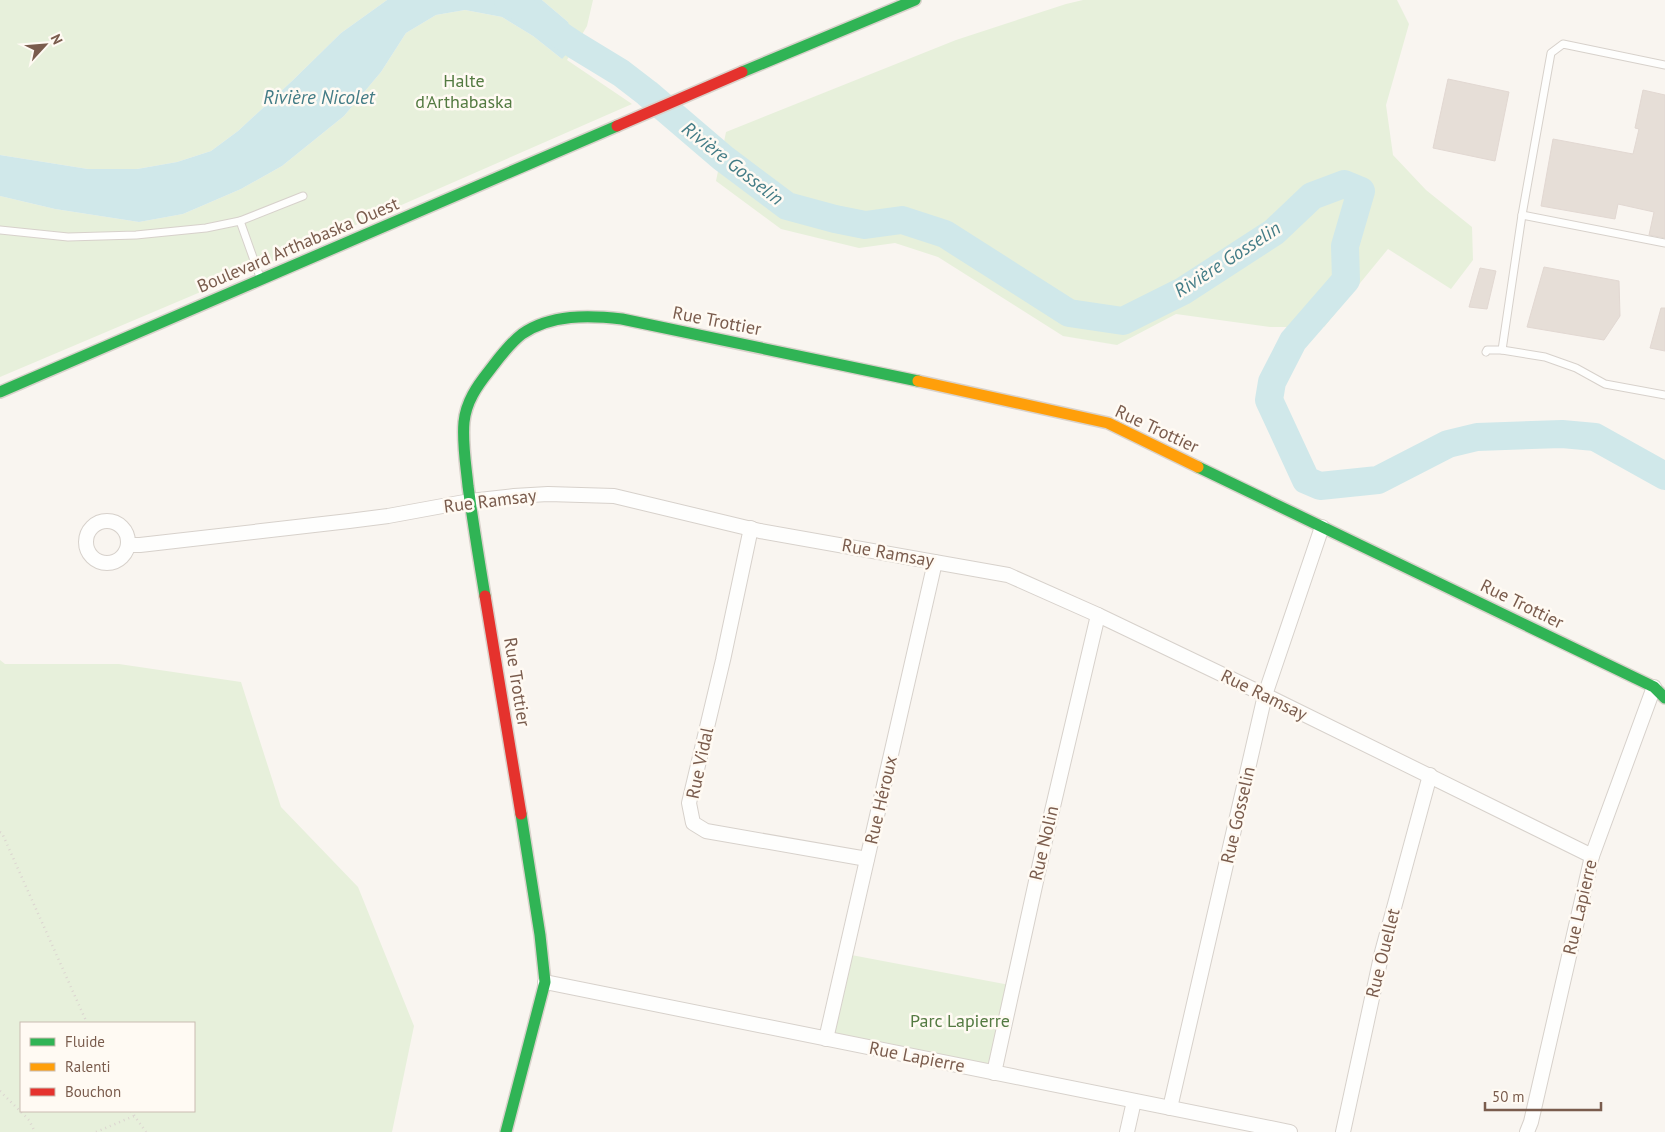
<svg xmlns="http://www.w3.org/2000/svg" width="1665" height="1132" viewBox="0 0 1665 1132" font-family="'PT Sans',sans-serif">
<rect width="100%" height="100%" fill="#f9f5f0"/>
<!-- green -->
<g fill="#e7f0db" fill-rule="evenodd">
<path d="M0 0H387L341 33 292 81 238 131 211 151 177 162 137 169H88L0 155Z"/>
<path d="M542 0H593L587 26 567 60 632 104 269 263 0 377V196L55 209 139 222 183 214 241 189 282 166 344 116 381 72 406 33 436 15 465 10 502 17 533 36 562 59 568 22Z"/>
<path d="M1083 0H1397L1409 24 1386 105 1393 155 1426 190 1472 227 1473 260 1451 289 1388 249 1324 327H1270L1176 314 1117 345 1063 336 938 257 895 243 859 248 781 229 716 181 726 132 956 40 1066 4Z"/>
<path d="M0 660 5 664H119L241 682 281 807 358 887 414 1026 392 1132H0ZM21 1023H194V1111H21Z"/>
<path d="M846 954 1015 986 994 1073 826 1039Z"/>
</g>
<!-- water -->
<path fill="#d0e8ea" d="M387 0H542L568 22 575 45 562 59 533 36 502 17 465 10 436 15 406 33 381 72 344 116 282 166 241 189 183 214 139 222 55 209 0 196V155L88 169H137L177 162 211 151 238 131 292 81 341 33Z"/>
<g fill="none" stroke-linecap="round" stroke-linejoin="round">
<!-- river -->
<path stroke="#d0e8ea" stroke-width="28" d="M508 0 575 45 621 73 647 93 723 158 787 206 835 219 865 225 902 220 945 234 1069 313 1123 321 1183 291 1274 232 1312 196 1344 184 1361 191 1345 246 1346 280 1293 341 1272 382 1269 400 1306 480 1320 486 1378 480 1448 444 1477 437 1562 434 1595 437 1665 476"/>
</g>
<!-- building -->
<g fill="#e6ded7" stroke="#e2d8d2">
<path d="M1448 79 1509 92 1495 161 1433 148Z"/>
<path d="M1643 90 1665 95V238L1649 235 1654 212 1618 204 1615 219 1541 206 1553 139 1633 154 1639 129 1635 128Z"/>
<path d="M1544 267 1619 281 1620 316 1604 340 1527 327Z"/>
<path d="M1480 268 1496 271 1487 309 1469 307Z"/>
<path d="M1661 308H1665V351L1650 348Z"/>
</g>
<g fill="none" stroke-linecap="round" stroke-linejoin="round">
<!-- lane casing -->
<g stroke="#d7d1cb" stroke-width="9">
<g id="lane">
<path d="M1522 215 1665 243"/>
<path d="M240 221 260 277"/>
<path d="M0 230 68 237 136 235 206 228 240 221 303 196"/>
<path d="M1502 350 1522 215 1551 53 1563 44 1665 65"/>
<path d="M1486 352 1487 350H1502L1545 357 1576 368 1605 384 1665 395"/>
</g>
</g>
<!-- street casing -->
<g stroke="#d7d1cb" stroke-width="16">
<g id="street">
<circle cx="107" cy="542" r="21"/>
<path d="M751 528 723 660 689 803 693 823 706 831 867 859"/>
<path d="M128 545H140L349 521 388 516 470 501 514 496 548 494 614 496 760 531 1008 575 1098 615 1265 695 1592 856"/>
<path d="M545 982 1290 1132"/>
<path d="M826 1039 935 562"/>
<path d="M994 1073 1044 845 1098 615"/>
<path d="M1170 1108 1265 695 1322 527"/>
<path d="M1127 1132 1134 1101"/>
<path d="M1343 1132 1382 952 1430 775"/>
<path d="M1527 1132 1531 1122 1592 856 1654 687"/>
</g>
</g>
<!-- fast casing -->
<g stroke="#d9d2cb" stroke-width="14">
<g id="fast">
<path d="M742 72 915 0"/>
<path d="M0 392 617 126"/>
<path d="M1198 467 1654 687 1665 698"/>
<path d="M485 596C479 560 473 523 468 486 466 465 462 443 464 422 466 402 477 386 489 371 499 358 509 344 522 334 551 314 589 315 622 319L918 381"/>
<path d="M506 1132 545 982 540 935 521 814"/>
</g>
</g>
<!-- slow casing -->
<g stroke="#d9d2cb" stroke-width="14">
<path id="slow" d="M918 381 1108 423 1198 467"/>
</g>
<!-- jam casing -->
<g stroke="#d9d2cb" stroke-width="14">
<g id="jam">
<path d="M617 126 742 72"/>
<path d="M485 596 521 814"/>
</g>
</g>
<!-- path -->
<g stroke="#dcd5d0" stroke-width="2.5" stroke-dasharray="1 4" stroke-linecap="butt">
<path d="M0 832 2 833 87 1023"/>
<path d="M0 1091 29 1120 35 1132"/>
<path d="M131 1111 146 1132"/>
<path d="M96 1132 134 1116"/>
</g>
<!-- lane -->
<use href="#lane" stroke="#fefefd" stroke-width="7"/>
<!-- street -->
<use href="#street" stroke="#fefefd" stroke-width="14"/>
<!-- fast -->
<use href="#fast" stroke="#30b455" stroke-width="11"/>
<!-- slow -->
<use href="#slow" stroke="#ff9f0a" stroke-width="11"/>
<!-- jam -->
<use href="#jam" stroke="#e5322d" stroke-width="11"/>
</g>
<g text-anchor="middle" stroke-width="5" stroke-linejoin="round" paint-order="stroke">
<!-- park labels -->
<g font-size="18" fill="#537a41" stroke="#fffaf3">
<text x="464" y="87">Halte<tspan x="464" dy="21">d'Arthabaska</tspan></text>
<text x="960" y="1027">Parc Lapierre</text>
</g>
<!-- street labels -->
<g font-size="18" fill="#7a5c4d" stroke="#fffaf3">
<text transform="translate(298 245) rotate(-23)" y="6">Boulevard Arthabaska Ouest</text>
<text transform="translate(717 321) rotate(11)" y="6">Rue Trottier</text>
<text transform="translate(1157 429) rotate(25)" y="6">Rue Trottier</text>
<text transform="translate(490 501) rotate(-7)" y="6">Rue Ramsay</text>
<text transform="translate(888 553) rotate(10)" y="6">Rue Ramsay</text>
<text transform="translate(1522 604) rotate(26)" y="6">Rue Trottier</text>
<text transform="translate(517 682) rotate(81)" y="6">Rue Trottier</text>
<text transform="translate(1264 695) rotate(26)" y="6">Rue Ramsay</text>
<text transform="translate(700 763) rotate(-78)" y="6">Rue Vidal</text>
<text transform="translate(881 800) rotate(-77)" y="6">Rue Héroux</text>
<text transform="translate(1238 815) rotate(-77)" y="6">Rue Gosselin</text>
<text transform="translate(1044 843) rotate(-77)" y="6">Rue Nolin</text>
<text transform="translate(1580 907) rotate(-77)" y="6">Rue Lapierre</text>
<text transform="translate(1383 953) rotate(-76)" y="6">Rue Ouellet</text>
<text transform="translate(917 1057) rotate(11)" y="6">Rue Lapierre</text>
</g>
<!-- water labels -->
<g font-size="19" font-style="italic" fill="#437c86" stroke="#fffaf3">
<text x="319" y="104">Rivière Nicolet</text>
<text transform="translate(733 163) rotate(38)" y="7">Rivière Gosselin</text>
<text transform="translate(1227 259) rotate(-33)" y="7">Rivière Gosselin</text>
</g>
</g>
<!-- legend -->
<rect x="20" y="1022" width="175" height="90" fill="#fffaf3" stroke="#cabbb1"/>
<rect x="30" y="1038" width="25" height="8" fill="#30b455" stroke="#cabbb1"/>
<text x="65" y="1047" font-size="15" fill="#7a5c4d">Fluide</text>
<rect x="30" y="1063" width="25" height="8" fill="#ff9f0a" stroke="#cabbb1"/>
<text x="65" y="1072" font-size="15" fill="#7a5c4d">Ralenti</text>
<rect x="30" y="1088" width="25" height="8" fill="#e5322d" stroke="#cabbb1"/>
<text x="65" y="1097" font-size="15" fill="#7a5c4d">Bouchon</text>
<!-- north arrow -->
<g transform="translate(45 45) rotate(64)" stroke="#fffaf3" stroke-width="4" paint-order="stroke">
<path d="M0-4L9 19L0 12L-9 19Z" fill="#7a5c4d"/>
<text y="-8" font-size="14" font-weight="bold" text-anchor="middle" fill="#7a5c4d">N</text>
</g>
<!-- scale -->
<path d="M1485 1102v8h116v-8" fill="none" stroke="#7a5c4d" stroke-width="2.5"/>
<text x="1492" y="1102" font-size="15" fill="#7a5c4d" stroke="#fffaf3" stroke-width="4" paint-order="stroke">50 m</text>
</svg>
